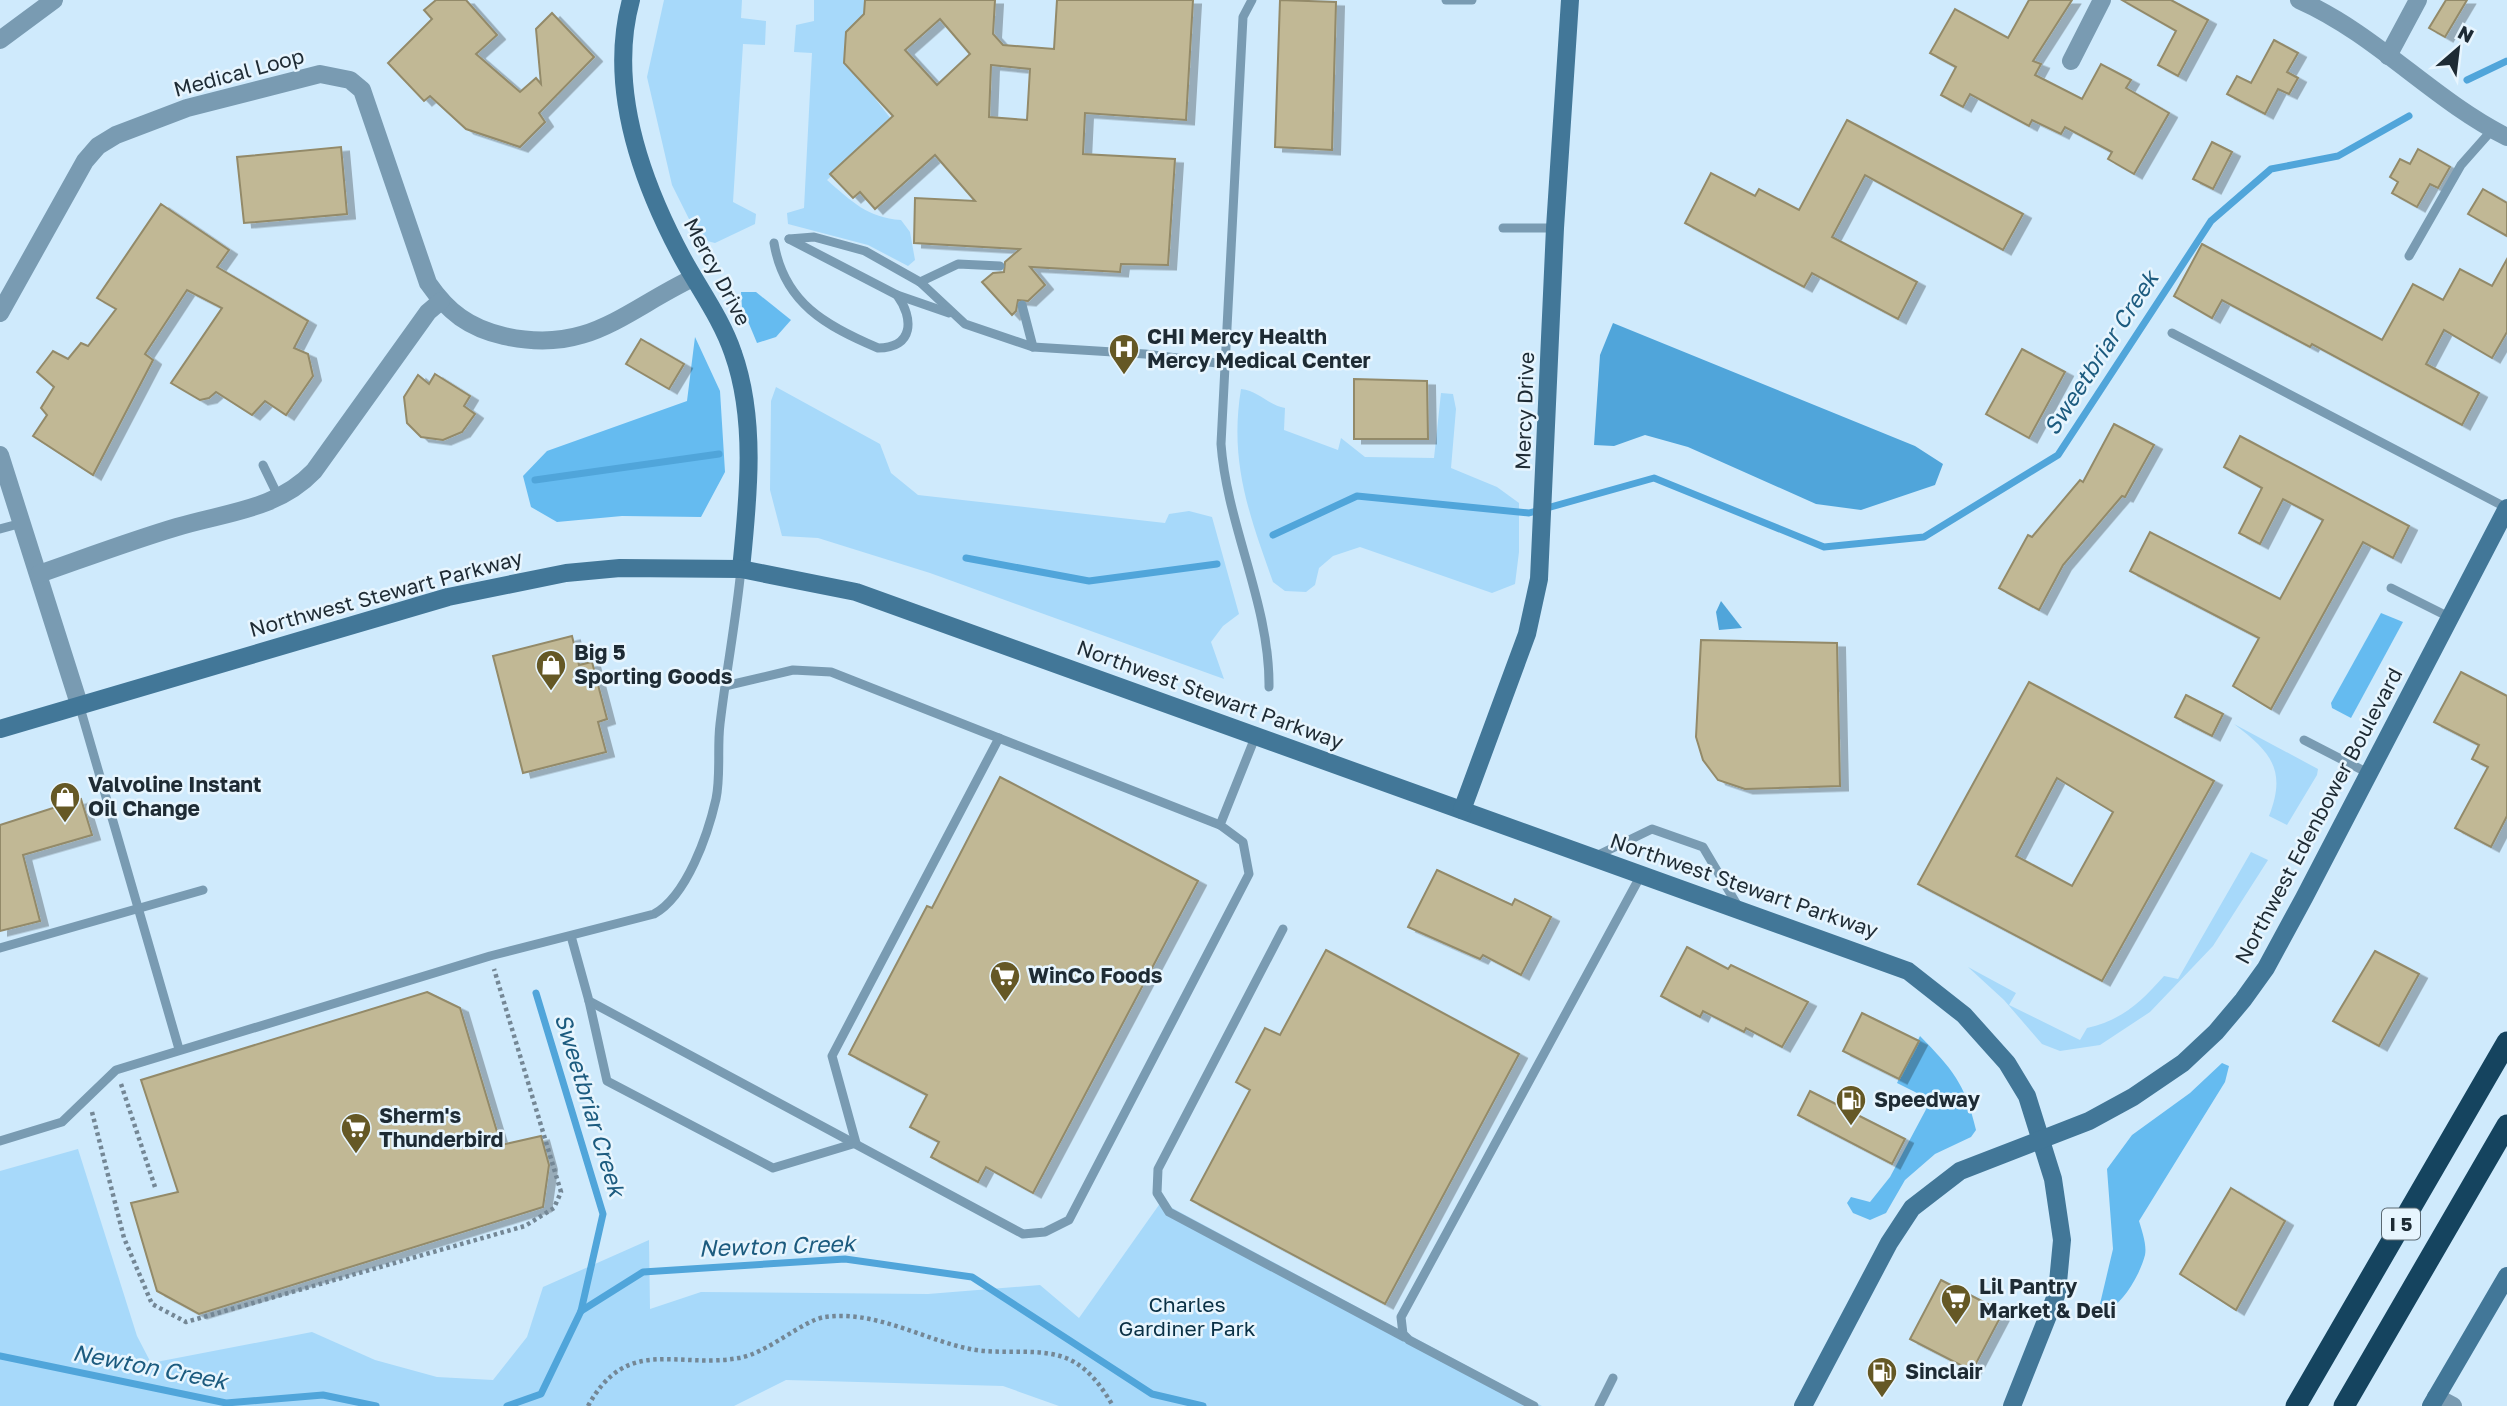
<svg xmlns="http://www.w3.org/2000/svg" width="2507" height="1406" viewBox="0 0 2507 1406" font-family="'Golos Text',sans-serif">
<defs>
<filter id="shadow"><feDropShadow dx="8" dy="4.5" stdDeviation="0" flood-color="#0004"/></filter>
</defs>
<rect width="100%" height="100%" fill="#cfeafc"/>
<!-- green -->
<g fill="#a7d9fa">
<path d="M664 0H742L741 18 766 21 765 45 743 44 733 202 756 214 755 224 715 243 699 239 672 185 647 77Z"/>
<path d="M814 0H865L864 14 846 32 845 60 891 119 827 180C851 201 868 218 901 220L910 232 915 260 908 266 868 245 788 224 787 213 804 208 812 53 794 52 796 25 814 21Z"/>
<path d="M776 387 880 444 891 473 918 495 1165 523 1169 514 1189 511 1212 517 1239 614 1223 626 1211 642 1224 679 930 573 818 538 782 536 770 490 771 401Z"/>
<path d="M1241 389C1259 391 1268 405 1285 408L1284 430 1338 450 1341 438 1365 457 1434 458 1441 393 1453 394 1456 409 1451 468 1497 487 1519 503V552L1515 584 1492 593 1360 547 1333 556 1319 568 1315 585 1306 592 1285 591 1273 582C1249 514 1229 462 1241 389Z"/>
<path d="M2234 724 2318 769 2317 775 2287 825 2269 816C2287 770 2271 752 2234 724Z"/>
<path d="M2251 852 2268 860 2213 946 2150 1012 2100 1045 2060 1051 2042 1044 2004 1000 1968 967 2016 993 2009 1005 2080 1040 2087 1028C2122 1020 2141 1002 2164 976L2178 979Z"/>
<path d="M78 1149 137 1336 151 1363 312 1332 375 1360 437 1377 493 1380 527 1337 543 1287 649 1240 650 1309 701 1292 928 1294 1040 1285 1079 1318 1161 1202 1542 1406H1059L1003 1386 786 1380 734 1406H0V1171Z"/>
</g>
<!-- forest -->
<g fill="#65bbf0">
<path d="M741 292H756L791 320 776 337 757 343 742 307Z"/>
<path d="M695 337 720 391 725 472 701 517 622 516 557 522 531 507 523 476 547 451 687 401Z"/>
<path d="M2381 613 2403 622 2351 718 2332 708 2331 703Z"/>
<path d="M1920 1036C1952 1069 1965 1083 1976 1130L1971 1137 1935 1154 1905 1180 1886 1213 1870 1220 1853 1213 1847 1203 1851 1197 1870 1202 1890 1177 1931 1100 1897 1083Z"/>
<path d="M2222 1063 2229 1066 2225 1082 2139 1221C2142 1231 2147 1245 2145 1255 2140 1274 2124 1303 2106 1311L2099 1308 2113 1249 2107 1169 2132 1135 2190 1093Z"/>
</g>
<!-- water -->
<g fill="#50a5da">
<path d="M1613 323 1915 446 1943 464 1935 485 1861 510 1816 504 1688 447 1645 435 1614 446 1594 445 1600 355Z"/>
<path d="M1721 601 1742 628 1719 630 1716 612Z"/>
</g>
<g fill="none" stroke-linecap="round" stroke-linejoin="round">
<!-- stream -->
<g stroke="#50a5da" stroke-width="7">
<path d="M2467 80 2507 61"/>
<path d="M535 480 719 454"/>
<path d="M1273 535 1357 496 1529 513 1654 478 1824 547 1924 537 2058 455 2211 221 2271 169 2338 156 2409 116"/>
<path d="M966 558 1089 581 1217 564"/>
<path d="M536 993 603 1214 581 1311"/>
<path d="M0 1356 226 1403 323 1395 376 1406"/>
<path d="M507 1406 541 1394 581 1311 643 1272 845 1259 972 1277 1152 1394 1203 1406"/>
</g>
</g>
<!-- building -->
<g fill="#c1b895" stroke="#938a69" stroke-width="2" fill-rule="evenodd" filter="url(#shadow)">
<path d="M436 0H466L497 35 476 54 520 92 536 78 541 84 536 29 552 13 594 57 539 113 545 122 520 147 466 129 430 96 424 101 388 63 432 19 424 10Z"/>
<path d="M865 0H995L993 34 1003 45 1054 49 1057 0H1193L1186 120 1085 113 1083 154 1175 159 1168 265 1121 264 1120 272 1030 267 1045 285 1028 301 1018 300 1016 311 1012 315 982 282 993 273 1004 272 1005 262 1020 249 914 243 915 198 975 201 935 155 875 209 860 192 853 198 830 174 893 116 844 63 846 32 864 14ZM940 19 970 54 937 85 905 50ZM991 65 1030 69 1027 120 989 117Z"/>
<path d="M1280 0 1336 2 1332 150 1275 147Z"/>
<path d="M2029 0H2072L2033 61 2041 64 2035 75 2082 99 2101 64 2131 80 2126 88 2169 113 2134 174 2108 159 2112 152 2065 127 2061 134 2032 120 2029 126 1970 94 1963 107 1941 95 1956 67 1930 53 1955 9 2008 38Z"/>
<path d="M2122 0H2171L2208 20 2178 76 2158 65 2176 31Z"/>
<path d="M2446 0H2467L2445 37 2429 28Z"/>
<path d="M2274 40 2298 53 2287 72 2298 78 2289 94 2278 89 2265 114 2227 94 2237 76 2251 83Z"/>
<path d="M1847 120 2023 214 2003 250 1865 175 1832 237 1917 282 1898 319 1812 273 1804 287 1685 223 1711 173 1755 196 1759 189 1799 210Z"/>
<path d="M2212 142 2232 152 2213 189 2193 179Z"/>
<path d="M341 147 347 214 244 223 237 157Z"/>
<path d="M2418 149 2450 167 2438 188 2430 184 2417 207 2392 193 2398 182 2390 177 2400 159 2410 164Z"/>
<path d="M2483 189 2507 203V236L2468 214Z"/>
<path d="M161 204 229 250 217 267 308 321 294 348 308 354 313 376 286 415 265 401 252 415 216 392 209 398 200 400 171 383 222 308 187 290 145 354 153 360 93 475 33 436 47 415 41 408 54 387 37 372 53 351 68 359 81 343 88 346 116 309 97 298Z"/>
<path d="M2202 244 2382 340 2413 284 2443 300 2460 269 2492 286 2507 259V332L2492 358 2444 330 2426 364 2479 393 2462 425 2312 344 2310 347 2222 300 2212 318 2174 296Z"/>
<path d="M641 339 684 364 669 389 626 364Z"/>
<path d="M2022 349 2065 372 2029 438 1986 414Z"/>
<path d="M435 374 470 396 464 406 475 414 462 432 443 440 421 437 407 423 404 397 418 375 429 384Z"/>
<path d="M1354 379 1427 381 1428 439H1354Z"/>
<path d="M2114 424 2154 445 2125 497 2122 496 2063 565 2039 610 1999 588 2028 535 2032 537 2080 480 2083 482Z"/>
<path d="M2240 436 2409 526 2393 558 2363 542 2271 709 2233 686 2259 638 2130 571 2150 532 2280 599 2323 520 2283 499 2260 544 2239 533 2262 488 2224 467Z"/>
<path d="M572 636 579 665 592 662 607 719 598 722 606 752 523 773 493 656Z"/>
<path d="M1701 640 1837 643 1840 786 1745 789 1718 780 1703 760 1696 737Z"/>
<path d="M2461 672 2507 696V816L2491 847 2455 828 2488 767 2472 759 2479 745 2434 722Z"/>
<path d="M2029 682 2214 781 2102 981 1918 884ZM2057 778 2113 812 2072 886 2016 856Z"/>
<path d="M2186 695 2223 714 2212 736 2175 717Z"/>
<path d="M1000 777 1198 881 1033 1193 986 1167 978 1182 931 1157 939 1142 910 1127 927 1095 849 1054 927 906 932 908Z"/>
<path d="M81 799 92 835 23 855 40 921 0 931V825Z"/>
<path d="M1437 870 1512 905 1515 899 1551 917 1521 975 1483 955 1480 959 1408 927Z"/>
<path d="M1687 947 1728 969 1731 965 1808 1002 1782 1047 1746 1028 1744 1032 1703 1011 1700 1017 1661 996Z"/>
<path d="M1326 950 1519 1054 1385 1304 1191 1200 1250 1090 1236 1082 1265 1028 1280 1035Z"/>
<path d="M2375 951 2419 974 2379 1046 2333 1021Z"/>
<path d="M427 992 460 1008 501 1145 541 1136 549 1165 543 1207 199 1314 157 1291 131 1203 178 1192 141 1080Z"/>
<path d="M1862 1013 1919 1041 1899 1079 1843 1051Z"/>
<path d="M1810 1091 1905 1139 1892 1164 1798 1115Z"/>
<path d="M2231 1188 2285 1221 2236 1310 2180 1274Z"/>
<path d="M1941 1280 2003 1312 1972 1371 1910 1339Z"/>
</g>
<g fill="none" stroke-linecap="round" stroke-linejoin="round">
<!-- path -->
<g stroke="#748795" stroke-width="4.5" stroke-dasharray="3.5 3.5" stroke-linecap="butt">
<path d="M121 1084 155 1187"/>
<path d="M92 1112 124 1238 152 1304 186 1322 525 1226 554 1208 561 1192 494 969"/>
<path d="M588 1406C627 1335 676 1369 739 1358 768 1353 803 1320 825 1317 875 1310 922 1339 970 1349 999 1355 1032 1348 1060 1356 1085 1363 1101 1385 1113 1406"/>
</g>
<!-- lane -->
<g stroke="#799bb2" stroke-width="9">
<path d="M1252 0 1243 17 1221 444C1227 526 1270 604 1269 687"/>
<path d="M1446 0H1472"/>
<path d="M1503 228H1555"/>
<path d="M789 239 814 237 865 251 920 282 965 324 1033 347 1145 354 1225 364"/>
<path d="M789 239 897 295 949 313"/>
<path d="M774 243C784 303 826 326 878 348 914 348 914 318 897 295"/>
<path d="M2409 256 2461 165 2492 130"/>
<path d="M920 282 958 264 1000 266"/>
<path d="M1022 305 1033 347"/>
<path d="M2172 333 2507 508"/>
<path d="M263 465 279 498"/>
<path d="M0 529 22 523"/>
<path d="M2391 588 2451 618"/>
<path d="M725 686 793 670 831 672 1220 825"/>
<path d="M79 704 179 1049"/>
<path d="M2304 740 2368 773"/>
<path d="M1594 857 1652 829 1703 847 1739 908"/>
<path d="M1283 929 1158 1169 1157 1193 1169 1212 1404 1337"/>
<path d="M571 936 589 1001 1023 1234 1045 1232 1069 1220 1249 874 1243 842 1220 825 1256 735"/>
<path d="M0 948 203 890"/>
<path d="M589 1001 607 1081 773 1168 856 1143 832 1056 999 738"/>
<path d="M0 1141 62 1122 116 1070 490 956 654 914C687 896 708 834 716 799 721 775 717 748 720 724 726 672 736 621 741 569"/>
<path d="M1534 1406 1409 1340 1403 1334 1401 1317 1641 875"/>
<path d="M1599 1406 1613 1378"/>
</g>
<!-- street -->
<g stroke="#799bb2" stroke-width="18">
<path d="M2299 0C2376 34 2433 100 2507 137"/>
<path d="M0 40 54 0"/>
<path d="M2388 56 2418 0"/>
<path d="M2071 61 2102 0"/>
<path d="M0 313 85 161 98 146 116 135 187 108 320 74 350 80 362 90 428 283C448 312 469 328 504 336 588 355 624 311 693 278"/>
<path d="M0 455 79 704"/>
<path d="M39 574C85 558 130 541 177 527 226 512 277 510 314 471L428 312 441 301"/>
<path d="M2436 1397 2453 1406"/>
</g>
<!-- secondary -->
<g stroke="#427798" stroke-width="18">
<path d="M631 0C607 88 642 183 683 259 700 290 722 320 733 353 757 420 748 500 741 569"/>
<path d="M0 729 448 597 566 573 620 568 741 569 856 592 1908 971 1964 1015 2007 1063 2027 1096 2053 1179 2062 1240 2057 1293 2012 1406"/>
<path d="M1462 810 1527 634 1539 579 1555 228 1570 0"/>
<path d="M1803 1406 1889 1243 1912 1208 1960 1171 2089 1121 2133 1097 2183 1063 2216 1032 2243 1000 2266 968 2304 898 2507 508"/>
<path d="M2431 1406 2507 1276"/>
</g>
<!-- highway -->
<g stroke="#15445f" stroke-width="21">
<path d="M2296 1406 2507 1042"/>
<path d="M2344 1406 2507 1125"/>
</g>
</g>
<!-- icons -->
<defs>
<g id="hospital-pin" transform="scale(1.575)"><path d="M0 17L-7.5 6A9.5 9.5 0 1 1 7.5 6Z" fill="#655825" stroke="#e7f5fe"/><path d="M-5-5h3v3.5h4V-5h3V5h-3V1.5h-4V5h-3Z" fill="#fff"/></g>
<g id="shop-pin" transform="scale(1.575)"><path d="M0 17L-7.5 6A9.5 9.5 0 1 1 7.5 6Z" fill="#655825" stroke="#e7f5fe"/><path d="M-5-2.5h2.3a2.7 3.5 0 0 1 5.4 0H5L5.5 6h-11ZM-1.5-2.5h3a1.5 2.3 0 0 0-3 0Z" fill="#fff"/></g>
<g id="supermarket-pin" transform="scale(1.575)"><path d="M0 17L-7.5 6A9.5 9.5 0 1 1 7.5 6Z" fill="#655825" stroke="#e7f5fe"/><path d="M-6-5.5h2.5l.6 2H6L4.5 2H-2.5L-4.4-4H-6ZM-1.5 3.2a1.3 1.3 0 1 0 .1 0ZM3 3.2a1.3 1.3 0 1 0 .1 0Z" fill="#fff"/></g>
<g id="fuel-pin" transform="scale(1.575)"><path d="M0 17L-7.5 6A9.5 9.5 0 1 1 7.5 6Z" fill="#655825" stroke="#e7f5fe"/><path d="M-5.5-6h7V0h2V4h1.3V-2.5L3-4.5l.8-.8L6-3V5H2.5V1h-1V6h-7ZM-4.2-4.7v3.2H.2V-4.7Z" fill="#fff"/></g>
</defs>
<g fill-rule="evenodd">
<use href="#hospital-pin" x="1124" y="349"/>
<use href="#shop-pin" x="551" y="665"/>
<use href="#shop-pin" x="65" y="797"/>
<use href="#supermarket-pin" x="1005" y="976"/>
<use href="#fuel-pin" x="1851" y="1100"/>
<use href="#supermarket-pin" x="356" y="1128"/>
<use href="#supermarket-pin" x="1956" y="1299"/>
<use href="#fuel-pin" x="1882" y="1372"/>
</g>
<g text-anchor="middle" stroke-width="5" stroke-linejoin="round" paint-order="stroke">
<!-- shield labels -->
<rect fill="#e7f5fe" stroke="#5a6871" stroke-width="2" x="2382" y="1208.5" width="38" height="31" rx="5"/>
<g font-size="19" font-weight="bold" fill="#1e2b34">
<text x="2401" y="1231">I 5</text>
</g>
<!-- street labels -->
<g font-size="21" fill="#1e2b34" stroke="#e7f5fe">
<text transform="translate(239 73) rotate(-15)" y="7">Medical Loop</text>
<text transform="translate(717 272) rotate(62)" y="7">Mercy Drive</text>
<text transform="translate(1525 411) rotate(-88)" y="7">Mercy Drive</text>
<text transform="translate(386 594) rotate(-15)" y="7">Northwest Stewart Parkway</text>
<text transform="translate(1210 695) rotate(20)" y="7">Northwest Stewart Parkway</text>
<text transform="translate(2319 816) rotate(-62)" y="7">Northwest Edenbower Boulevard</text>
<text transform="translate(1744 886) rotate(19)" y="7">Northwest Stewart Parkway</text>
</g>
<!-- poi labels -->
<g font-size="21" font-weight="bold" fill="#1e2b34" stroke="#e7f5fe" text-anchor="start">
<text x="1147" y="344">CHI Mercy Health<tspan x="1147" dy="24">Mercy Medical Center</tspan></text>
<text x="574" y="660">Big 5<tspan x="574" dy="24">Sporting Goods</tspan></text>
<text x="88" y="792">Valvoline Instant<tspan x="88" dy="24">Oil Change</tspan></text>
<text x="1028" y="983">WinCo Foods</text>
<text x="1874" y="1107">Speedway</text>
<text x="379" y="1123">Sherm's<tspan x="379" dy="24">Thunderbird</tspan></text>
<text x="1979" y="1294">Lil Pantry<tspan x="1979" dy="24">Market &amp; Deli</tspan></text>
<text x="1905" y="1379">Sinclair</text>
</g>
<!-- park labels -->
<g font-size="21" fill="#093045" stroke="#e7f5fe">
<text x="1187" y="1312">Charles<tspan x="1187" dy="24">Gardiner Park</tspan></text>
</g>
<!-- water labels -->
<g font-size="23" font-style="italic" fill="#1c5b7f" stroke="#e7f5fe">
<text transform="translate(2101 353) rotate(-57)" y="8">Sweetbriar Creek</text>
<text transform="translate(590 1105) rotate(73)" y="8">Sweetbriar Creek</text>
<text transform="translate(777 1246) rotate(-2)" y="8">Newton Creek</text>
<text transform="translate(150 1367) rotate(11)" y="8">Newton Creek</text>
</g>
</g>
<!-- north arrow -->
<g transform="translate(2458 49) rotate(28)" stroke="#e7f5fe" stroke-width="5" paint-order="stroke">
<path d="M0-5L12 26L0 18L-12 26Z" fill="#1e2b34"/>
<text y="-10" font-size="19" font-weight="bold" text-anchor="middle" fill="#1e2b34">N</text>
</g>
</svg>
